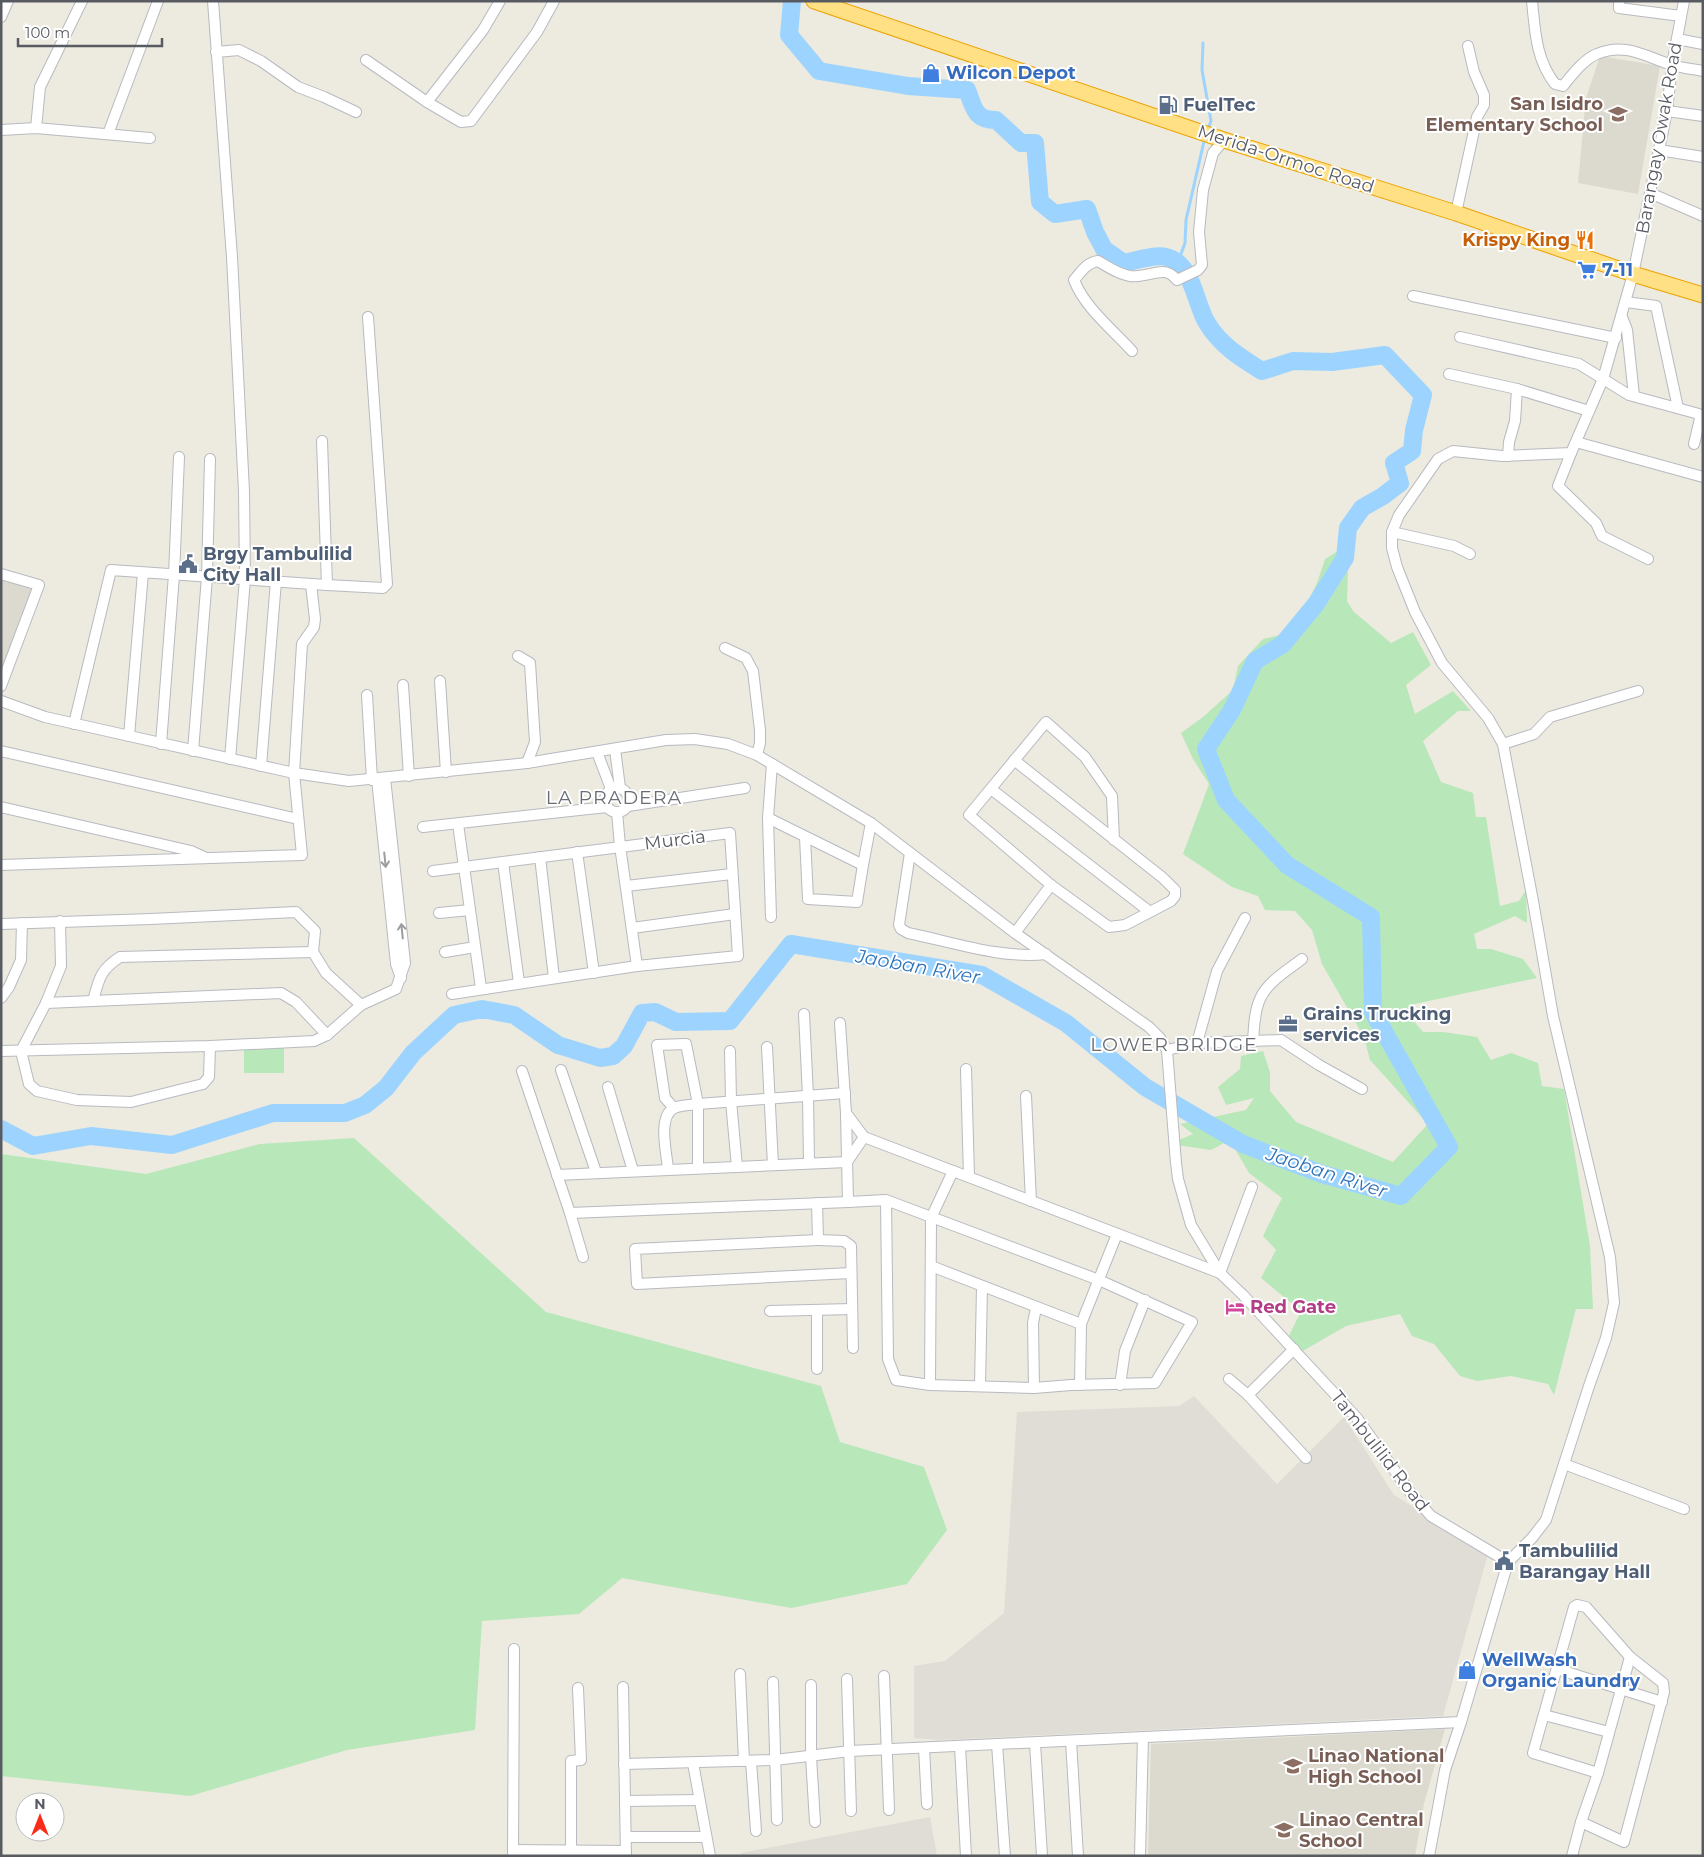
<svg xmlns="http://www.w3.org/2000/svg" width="1704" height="1857" viewBox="0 0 1704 1857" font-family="Montserrat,sans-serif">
<rect width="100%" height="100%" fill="#edeadf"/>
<!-- industrial -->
<g fill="#e0ddd7">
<path d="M1194 1396 1277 1484 1344 1417 1394 1495 1488 1554 1443 1716 939 1740 914 1738V1666L945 1661 1004 1613 1017 1412 1179 1406Z"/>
<path d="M930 1817 937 1856H741V1853Z"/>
</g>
<!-- education -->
<g fill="#dcd9ce">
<path d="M1600 56 1660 66 1638 194 1578 183 1586 98Z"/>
<path d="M1 580 32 588 1 674Z"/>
<path d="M1445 1729 1424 1804 1415 1856H1148L1151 1744Z"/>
</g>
<!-- green -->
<g fill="#b8e8b9">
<path d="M1349 544 1347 601 1354 612 1391 643 1413 632 1431 665 1406 685 1415 714 1453 691 1471 711H1458L1423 741 1441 782 1473 793 1476 817H1486L1500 906 1519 901 1526 890 1527 923 1515 916 1474 934 1477 949H1491L1523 959 1537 978 1410 1005 1406 1012 1423 1032H1443L1477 1037 1491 1060 1511 1053 1538 1063 1542 1086 1564 1089 1590 1246 1593 1309H1576L1554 1395 1548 1384 1511 1376 1477 1381 1460 1376 1434 1344 1412 1336 1400 1314 1346 1326 1301 1352 1288 1338 1301 1311 1261 1278 1276 1250 1263 1236 1282 1198 1249 1173 1235 1149 1224 1143 1211 1150 1170 1144 1193 1134 1180 1124 1246 1110 1254 1098 1226 1105 1218 1087 1240 1069 1241 1056 1263 1051 1270 1072V1091L1296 1122 1393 1162 1428 1124 1370 1060 1364 1037 1322 964 1312 930 1295 911 1265 910 1258 896 1232 887 1183 854 1209 784 1193 759 1181 733 1203 717 1233 690 1238 666 1263 639 1280 635 1301 616 1317 583 1325 559Z"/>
<path d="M284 1048V1073H244V1049Z"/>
<path d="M354 1138 546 1312 821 1386 840 1442 924 1467 947 1530 907 1584 791 1608 622 1578 579 1614 482 1621 475 1730 347 1750 190 1796 1 1776V1154L146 1174 260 1144Z"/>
</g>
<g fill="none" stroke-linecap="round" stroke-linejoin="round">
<!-- stream -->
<g stroke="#9dd4ff" stroke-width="3">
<path d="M1203 43 1202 70 1211 121 1208 129"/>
<path d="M1178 262 1185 243 1186 220 1205 137"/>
</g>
<!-- river -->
<path stroke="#9dd4ff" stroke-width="18" d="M1 1129 33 1146 91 1136 172 1145 273 1113H345L365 1105 386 1088 413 1053 454 1015 482 1009 514 1015 558 1045 600 1058 613 1056 624 1046 642 1013 655 1012 676 1022 730 1021 791 944 982 975 1066 1023 1145 1087 1243 1144 1322 1174 1401 1196 1449 1147 1373 1012 1371 917 1287 865 1226 800 1206 749 1232 710 1255 661 1283 644 1316 604 1345 558 1348 528 1362 508 1383 496 1400 483 1394 463 1412 451 1414 430 1423 395 1385 355 1332 362 1293 361 1262 371C1241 358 1220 345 1207 323 1195 304 1193 263 1166 257 1156 254 1134 261 1124 263L1104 249 1095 232 1087 209 1055 214 1040 202 1035 143H1021L996 120C974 120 974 107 967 90L908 86 819 71 789 35 792 1"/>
<!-- minor casing -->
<g stroke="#b7bac0" stroke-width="12">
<g id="minor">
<path d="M213 1 232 257 244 491 245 579 230 759"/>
<path d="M1532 1C1535 31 1536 60 1555 84L1563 86C1572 75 1584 59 1597 54 1626 42 1646 57 1672 65 1682 68 1693 69 1703 71"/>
<path d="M1619 1V8L1681 16"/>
<path d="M1 17 8 1"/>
<path d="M1677 39 1703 44"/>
<path d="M216 52 239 50 261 61 298 87 324 97 356 112"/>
<path d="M366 60 427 102 483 30 500 1"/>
<path d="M427 102 461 122 471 121 537 32 554 1"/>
<path d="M1667 111 1703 116"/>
<path d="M36 128 40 87 82 1"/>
<path d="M1 130 36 128 150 138"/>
<path d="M108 134 158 1"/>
<path d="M1659 150 1703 157"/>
<path d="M1650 193 1703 216"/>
<path d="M1456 213 1477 117 1484 105V95L1474 72 1468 46"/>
<path d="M1413 296 1616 338"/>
<path d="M1626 302 1656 306 1678 408"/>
<path d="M1622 317 1627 330 1634 396"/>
<path d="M1460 337 1579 364 1629 395 1699 414 1700 419 1694 444"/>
<path d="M1132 351C1112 329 1085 308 1074 280 1082 271 1086 263 1098 261 1108 267 1118 274 1130 276 1141 278 1161 269 1168 273 1172 274 1175 278 1177 280L1198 270 1202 265 1199 232 1203 190 1213 153 1224 140"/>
<path d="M1449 374 1517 389 1515 421 1509 442 1508 456"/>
<path d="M1517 389 1589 411"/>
<path d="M1576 442 1703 477"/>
<path d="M1571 453 1558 486 1596 523 1602 536 1648 559"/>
<path d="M1392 532 1454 546 1470 554"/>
<path d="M1 574 39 585 1 686"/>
<path d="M327 585 383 588 387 584 368 317"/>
<path d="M725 648 746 658 753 671 760 730V743L757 755"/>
<path d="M518 656 530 663 535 742 527 763"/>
<path d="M440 681 446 772"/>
<path d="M403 685 409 776"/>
<path d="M367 695 372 780"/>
<path d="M1 701 45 717 294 773 349 781 527 763 666 740 695 739 728 744 757 755 871 823 1015 933 1149 1027 1160 1038 1167 1050 1176 1163 1178 1179 1191 1225 1220 1273 1243 1295 1357 1418 1410 1492 1431 1516 1508 1562 1461 1722 1445 1770 1429 1856"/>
<path d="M74 724 111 570 327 585 322 441"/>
<path d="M129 736 143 573"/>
<path d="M161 744 174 575 179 457"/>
<path d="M1503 744 1534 734 1550 717 1638 691"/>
<path d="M615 749 620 788"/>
<path d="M1 751 298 819"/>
<path d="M193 751 207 577 210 459"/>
<path d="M597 752 611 789"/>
<path d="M1014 760 1163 878 1175 890V896L1171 901 1125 925 1109 927 1051 885 969 815 1046 722 1085 757 1112 796 1114 840"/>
<path d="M261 766 276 581"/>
<path d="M377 779 396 964 401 978"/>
<circle cx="617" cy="800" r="12"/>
<path d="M991 789 1150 912"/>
<path d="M628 806 745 788"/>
<path d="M1 807 191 851 204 857"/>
<path d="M617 812 620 846 637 966"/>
<path d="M768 818 863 865 871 823"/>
<path d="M458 824 481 988"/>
<path d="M423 827 607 807"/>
<path d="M805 837 808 899 857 902 863 865"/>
<path d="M577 852 594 973"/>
<path d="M910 853 899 925 901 929 908 933C953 942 1000 959 1046 954"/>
<path d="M540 857 554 978"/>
<path d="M503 862 519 983"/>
<path d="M1 865 302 855 294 773 302 644 314 627 315 619 311 584"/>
<path d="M433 871 730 833 738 956 637 966 452 994"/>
<path d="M626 886 732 874"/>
<path d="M439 913 470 910"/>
<path d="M771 917 768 818 772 764"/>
<path d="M60 921 61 966 46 1003 21 1051 29 1084 37 1091 77 1100 131 1102 203 1084 209 1077 210 1046"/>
<path d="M1 924 151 919 296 912 315 931 313 952 326 973 361 1005"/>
<path d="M632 928 735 914"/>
<path d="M1015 933 1051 885"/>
<path d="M445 952 475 947"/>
<path d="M1 998 9 987 21 960 22 923"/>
<path d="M93 1001C99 979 100 970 120 957L313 952"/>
<path d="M46 1003 281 993 296 1002 327 1035"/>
<path d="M804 1014 808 1096 809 1163"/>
<path d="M840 1023 846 1113 864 1137 1220 1273 1252 1187"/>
<path d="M1253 1042C1254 1028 1254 1012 1260 999 1267 982 1288 970 1302 959"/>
<path d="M1197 1043 1281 1040 1319 1065 1362 1089"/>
<path d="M767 1047 773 1165"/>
<path d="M1167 1050 1197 1043 1217 971 1245 918"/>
<path d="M1 1051 210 1046 314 1041 327 1035 361 1005 396 989 405 963 385 778"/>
<path d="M730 1051 731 1101 737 1167"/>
<path d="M966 1069 969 1177"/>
<path d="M561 1070 596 1172"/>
<path d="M522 1071 570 1213 583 1257"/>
<path d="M608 1087 633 1171"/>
<path d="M1026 1096 1031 1201"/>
<path d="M674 1108 665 1098 657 1045 686 1044 698 1104V1168"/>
<path d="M668 1169C667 1154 657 1117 674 1108 680 1105 691 1105 698 1104L845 1093"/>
<path d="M557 1175 847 1162 864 1137"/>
<path d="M848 1202 886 1200 1099 1280 1192 1322 1155 1383 1071 1385 1034 1388 930 1385 896 1380 888 1359 886 1200"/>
<path d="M817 1203 818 1240 844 1241 851 1246 853 1348"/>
<path d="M570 1213 848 1202 846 1113"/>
<path d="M818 1240 635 1249 637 1284 851 1273"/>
<path d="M931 1266 1081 1324"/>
<path d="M817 1310V1369"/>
<path d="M770 1311 852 1309"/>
<path d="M1229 1379 1248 1395 1306 1458"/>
<path d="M930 1385 931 1218 953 1171"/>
<path d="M980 1385 982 1287"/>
<path d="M1080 1385 1081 1324 1117 1234"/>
<path d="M1120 1385 1125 1351 1145 1300"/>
<path d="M1034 1388 1033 1323 1036 1308"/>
<path d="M1248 1395 1294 1349"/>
<path d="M1564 1464 1684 1509"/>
<path d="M1508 1562 1532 1538 1546 1520 1589 1386 1606 1338 1614 1303 1610 1257 1553 1016 1533 901 1503 744 1488 718 1442 663 1415 612 1397 567 1392 548V532L1399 515 1438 459 1453 451 1502 456 1571 453 1603 379 1633 274 1659 150 1667 111 1672 65 1684 1"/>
<path d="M1557 1669 1662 1702"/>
<path d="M740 1674 744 1761"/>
<path d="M884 1676 889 1810"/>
<path d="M847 1679 851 1811"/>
<path d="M773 1682 777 1820"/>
<path d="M811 1685V1757L815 1822"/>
<path d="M623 1687 626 1856"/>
<path d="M1544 1715 1609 1732"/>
<path d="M1071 1741 1078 1856"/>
<path d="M1035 1743 1042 1856"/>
<path d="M997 1744 1005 1856"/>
<path d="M960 1746 966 1856"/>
<path d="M924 1748 927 1804"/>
<path d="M751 1761 756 1831"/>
<path d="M693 1763 710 1856"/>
<path d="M624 1764 775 1760 850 1751 1461 1722"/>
<path d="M625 1801 699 1800"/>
<path d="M1581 1822 1624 1842 1664 1692 1663 1683 1630 1657 1586 1607 1577 1605 1574 1607 1533 1753 1598 1773"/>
<path d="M626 1837H706"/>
<path d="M513 1850 626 1851"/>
<path d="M513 1856 514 1649"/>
<path d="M571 1856V1761L581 1760 578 1688"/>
<path d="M1140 1856 1143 1737"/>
<path d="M1572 1856 1581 1822 1598 1773 1630 1657"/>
</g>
</g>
<!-- highway casing -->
<g stroke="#eca300" stroke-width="17">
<path id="highway" d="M814 1 1224 140 1456 213 1633 274 1703 295"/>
</g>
<!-- minor -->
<use href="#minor" stroke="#fff" stroke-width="10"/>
<!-- highway -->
<use href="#highway" stroke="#ffe084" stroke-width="15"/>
</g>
<!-- one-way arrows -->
<defs><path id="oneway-shaft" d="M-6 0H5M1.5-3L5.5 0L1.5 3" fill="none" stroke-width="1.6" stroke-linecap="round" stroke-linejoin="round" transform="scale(1.25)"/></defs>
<g stroke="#9b9da1">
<use href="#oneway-shaft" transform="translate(385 860) rotate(84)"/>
<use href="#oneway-shaft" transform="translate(402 931) rotate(-96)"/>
</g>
<!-- icons -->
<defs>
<g id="shop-bare" transform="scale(1.5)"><path d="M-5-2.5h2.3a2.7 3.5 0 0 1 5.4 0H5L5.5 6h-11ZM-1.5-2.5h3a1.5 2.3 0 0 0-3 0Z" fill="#3f7fe0" stroke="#fff" stroke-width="2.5" paint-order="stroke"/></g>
<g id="fuel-bare" transform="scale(1.5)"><path d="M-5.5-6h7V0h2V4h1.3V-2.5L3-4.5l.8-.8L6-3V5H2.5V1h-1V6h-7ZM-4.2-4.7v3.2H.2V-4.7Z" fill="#5c6f8a" stroke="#fff" stroke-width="2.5" paint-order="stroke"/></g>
<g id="school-bare" transform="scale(1.5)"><path d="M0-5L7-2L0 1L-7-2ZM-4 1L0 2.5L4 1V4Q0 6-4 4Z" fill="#8d6e63" stroke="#fff" stroke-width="2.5" paint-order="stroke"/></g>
<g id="restaurant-bare" transform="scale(1.5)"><path d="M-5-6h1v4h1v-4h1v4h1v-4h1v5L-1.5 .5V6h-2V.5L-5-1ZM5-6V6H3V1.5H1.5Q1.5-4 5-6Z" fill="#e8710a" stroke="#fff" stroke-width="2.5" paint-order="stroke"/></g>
<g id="supermarket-bare" transform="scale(1.5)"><path d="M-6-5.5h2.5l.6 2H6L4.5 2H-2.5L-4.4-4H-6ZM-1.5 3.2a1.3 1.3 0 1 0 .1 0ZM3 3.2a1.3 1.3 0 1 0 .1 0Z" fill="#3f7fe0" stroke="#fff" stroke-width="2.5" paint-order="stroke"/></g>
<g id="civic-bare" transform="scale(1.5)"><path d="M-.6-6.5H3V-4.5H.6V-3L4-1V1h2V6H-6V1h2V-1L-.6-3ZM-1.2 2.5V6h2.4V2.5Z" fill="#5c6f8a" stroke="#fff" stroke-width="2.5" paint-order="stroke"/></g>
<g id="office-bare" transform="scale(1.5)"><path d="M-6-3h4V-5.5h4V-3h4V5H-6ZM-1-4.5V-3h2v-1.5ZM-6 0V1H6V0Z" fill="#5c6f8a" stroke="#fff" stroke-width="2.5" paint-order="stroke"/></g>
<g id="hotel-bare" transform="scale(1.5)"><path d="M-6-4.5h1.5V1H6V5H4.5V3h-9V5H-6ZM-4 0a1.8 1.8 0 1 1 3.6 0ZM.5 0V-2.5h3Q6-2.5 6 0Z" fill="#d1479c" stroke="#fff" stroke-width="2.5" paint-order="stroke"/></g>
</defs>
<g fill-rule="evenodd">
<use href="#shop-bare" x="931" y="73"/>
<use href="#fuel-bare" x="1168" y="105"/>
<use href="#school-bare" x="1618" y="114"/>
<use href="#restaurant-bare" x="1585" y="240"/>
<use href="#supermarket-bare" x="1587" y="270"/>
<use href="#civic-bare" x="188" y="564"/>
<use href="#office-bare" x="1288" y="1024"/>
<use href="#hotel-bare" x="1235" y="1307"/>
<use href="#civic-bare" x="1504" y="1561"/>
<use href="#shop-bare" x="1467" y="1670"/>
<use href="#school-bare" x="1293" y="1766"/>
<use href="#school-bare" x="1284" y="1830"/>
</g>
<g text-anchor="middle" stroke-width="4" stroke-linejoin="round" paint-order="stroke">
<!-- shop labels -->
<g font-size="18" font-weight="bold" fill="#366cbe" stroke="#fff" text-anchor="start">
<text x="946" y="79">Wilcon Depot</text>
<text x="1602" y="276">7-11</text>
<text x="1482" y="1666">WellWash<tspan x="1482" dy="21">Organic Laundry</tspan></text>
</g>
<!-- education labels -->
<g font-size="18" font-weight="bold" fill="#785e54" stroke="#fff" text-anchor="start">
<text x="1603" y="110" text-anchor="end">San Isidro<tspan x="1603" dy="21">Elementary School</tspan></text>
<text x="1308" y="1762">Linao National<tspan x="1308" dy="21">High School</tspan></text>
<text x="1299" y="1826">Linao Central<tspan x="1299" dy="21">School</tspan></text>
</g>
<!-- service labels -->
<g font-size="18" font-weight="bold" fill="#4e5e75" stroke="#fff" text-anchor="start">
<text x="1183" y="111">FuelTec</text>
<text x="203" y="560">Brgy Tambulilid<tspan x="203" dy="21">City Hall</tspan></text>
<text x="1303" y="1020">Grains Trucking<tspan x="1303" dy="21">services</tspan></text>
<text x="1519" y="1557">Tambulilid<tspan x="1519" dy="21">Barangay Hall</tspan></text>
</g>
<!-- street labels -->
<g font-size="18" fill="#585c62" stroke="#fff">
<text transform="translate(1659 138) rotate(-80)" y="6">Barangay Owak Road</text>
<text transform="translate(1286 159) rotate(18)" y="6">Merida-Ormoc Road</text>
<text transform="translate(675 840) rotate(-7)" y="6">Murcia</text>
<text transform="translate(1380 1451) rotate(52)" y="6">Tambulilid Road</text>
</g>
<!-- food labels -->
<g font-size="18" font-weight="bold" fill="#c56008" stroke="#fff" text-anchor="end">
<text x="1570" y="246">Krispy King</text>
</g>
<!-- hotel labels -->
<g font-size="18" font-weight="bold" fill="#b23c85" stroke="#fff" text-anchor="start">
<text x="1250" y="1313">Red Gate</text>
</g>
<!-- neighbourhood labels -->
<g font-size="19" letter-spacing="1" fill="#696e74" stroke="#fff">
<text x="614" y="804">LA PRADERA</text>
<text x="1174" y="1051">LOWER BRIDGE</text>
</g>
<!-- water labels -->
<g font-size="19" font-style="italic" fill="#3173ba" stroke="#fff">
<text transform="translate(918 966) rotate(10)" y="7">Jaoban River</text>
<text transform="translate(1327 1172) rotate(18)" y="7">Jaoban River</text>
</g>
</g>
<!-- border -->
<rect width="1704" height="1857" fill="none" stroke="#585c62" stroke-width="5"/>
<!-- north arrow -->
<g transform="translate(40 1817)"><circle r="24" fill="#ffffff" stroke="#bcbec0"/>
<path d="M0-4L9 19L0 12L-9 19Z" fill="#f92c19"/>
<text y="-8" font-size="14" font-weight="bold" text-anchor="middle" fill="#585c62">N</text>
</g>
<!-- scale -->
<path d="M18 38v8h144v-8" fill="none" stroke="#585c62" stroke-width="2.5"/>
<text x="25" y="38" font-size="15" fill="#585c62" stroke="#ffffff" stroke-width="4" paint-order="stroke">100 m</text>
</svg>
